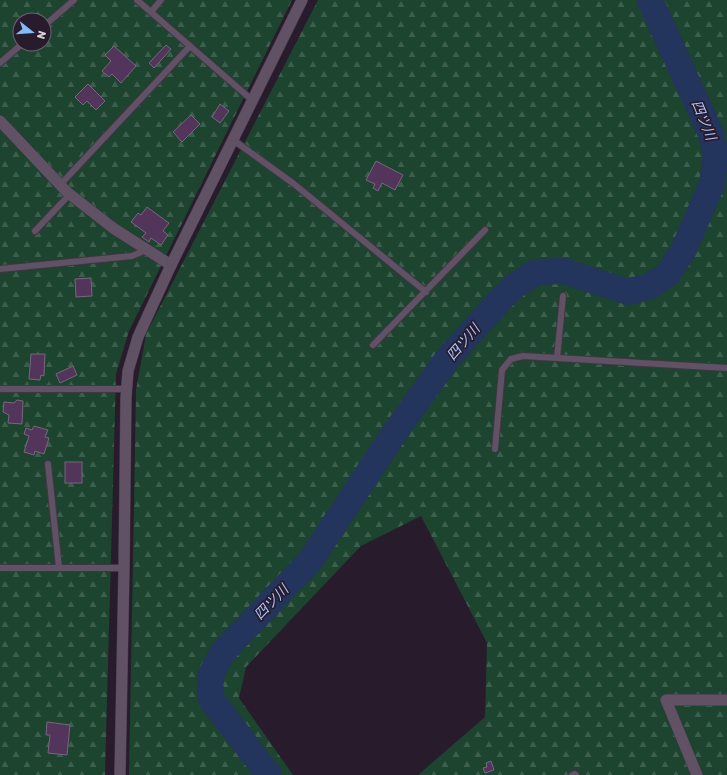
<svg xmlns="http://www.w3.org/2000/svg" width="727" height="775" viewBox="0 0 727 775" font-family="Rubik,'Noto Sans JP',sans-serif">
<defs>
<pattern id="forest-firs" width="22" height="20" patternUnits="userSpaceOnUse"><rect width="22" height="20" fill="#1c442e"/><path d="M5 1l3.5 6h-7zM16 11l3.5 6h-7z" fill="#3c5e4c"/></pattern>
</defs>
<rect width="100%" height="100%" fill="#281b2c"/>
<!-- forest -->
<g fill="url(#forest-firs)" fill-rule="evenodd">
<path d="M0 0H292L129 331 116 374 105 775H0ZM20 20H44V44H20Z"/>
<path d="M318 0H727V775H418L485 717 487 643 421 516 361 546 246 667 239 698 293 775H129L136 390 146 334Z"/>
</g>
<g fill="none" stroke-linecap="round" stroke-linejoin="round">
<!-- river -->
<path stroke="#23355d" stroke-width="26" d="M269 775 211 699 210 676 223 652 310 561 395 432 448 358 501 299 516 285 536 272 564 271 628 292 650 286 668 274 683 251 712 184 716 154 711 134 650 0"/>
</g>
<!-- building -->
<g fill="#53355b" stroke="#77677c">
<path d="M166 45 171 49 154 68 149 63Z"/>
<path d="M114 46 136 66 121 83 112 74 109 77 102 71 111 61 105 55Z"/>
<path d="M88 84 105 101 96 110 87 101 83 105 75 97Z"/>
<path d="M220 104 229 111 220 123 212 117Z"/>
<path d="M191 115 200 124 182 142 173 132Z"/>
<path d="M376 161 403 175 395 190 382 183 378 191 373 188 375 184 366 180Z"/>
<path d="M147 207 169 223 163 231 168 235 161 245 151 238 149 242 142 237 146 233 131 222 138 213 141 215Z"/>
<path d="M91 278 92 296 76 297 75 279Z"/>
<path d="M31 354H45L44 376 41 375 40 380 29 379Z"/>
<path d="M73 366 77 375 60 383 56 374Z"/>
<path d="M17 400 23 401 22 424 8 423 9 415 3 412 4 402 14 403Z"/>
<path d="M34 426 48 430 45 437 49 438 44 454 35 451 34 455 24 452 29 436 24 434 26 428 32 430Z"/>
<rect x="65" y="462" width="17" height="21"/>
<path d="M47 722 70 725 67 755 48 753 50 735H46Z"/>
<path d="M491 761 494 770 485 773 483 768 487 767 486 763Z"/>
</g>
<g fill="none" stroke-linecap="round" stroke-linejoin="round">
<!-- service casing -->
<g stroke="#413644" stroke-width="8">
<g id="service">
<path d="M137 0 252 100"/>
<path d="M151 12 161 0"/>
<path d="M44 26 74 0"/>
<path d="M0 63 22 44"/>
<path d="M232 139 294 184 426 292"/>
<path d="M60 185 190 46"/>
<path d="M35 231 70 194"/>
<path d="M0 269 132 256 146 250"/>
<path d="M373 345 485 230"/>
<path d="M557 358 563 296"/>
<path d="M0 389H126"/>
<path d="M495 449 502 370 511 359 523 356 727 368"/>
<path d="M48 464 59 568"/>
<path d="M0 568H124"/>
<path d="M572 775 575 774 576 775"/>
</g>
</g>
<!-- minor casing -->
<g stroke="#413644" stroke-width="12">
<g id="minor">
<path d="M0 121 67 192 113 228 171 265"/>
<path d="M120 775 124 568 126 397 128 371 138 337 171 265 302 0"/>
<path d="M697 775 666 700H727"/>
</g>
</g>
<!-- service -->
<use href="#service" stroke="#605165" stroke-width="6"/>
<!-- minor -->
<use href="#minor" stroke="#605165" stroke-width="11"/>
</g>
<g text-anchor="middle" stroke-width="3.5" stroke-linejoin="round" paint-order="stroke">
<!-- water labels -->
<g font-size="14" font-style="italic" fill="#a9c5fb" stroke="#281b2c">
<text transform="translate(704 120) rotate(68)" y="5">四ツ川</text>
<text transform="translate(463 342) rotate(-49)" y="5">四ツ川</text>
<text transform="translate(271 602) rotate(-46)" y="5">四ツ川</text>
</g>
</g>
<!-- north arrow -->
<g transform="translate(32 32) rotate(107)"><circle r="19" fill="#281b2c" stroke="#6f6372"/>
<path d="M0-3L7 15L0 10L-7 15Z" fill="#82bcfa"/>
<text y="-6" font-size="11" font-weight="bold" text-anchor="middle" fill="#d9d0dc">N</text>
</g>
</svg>
